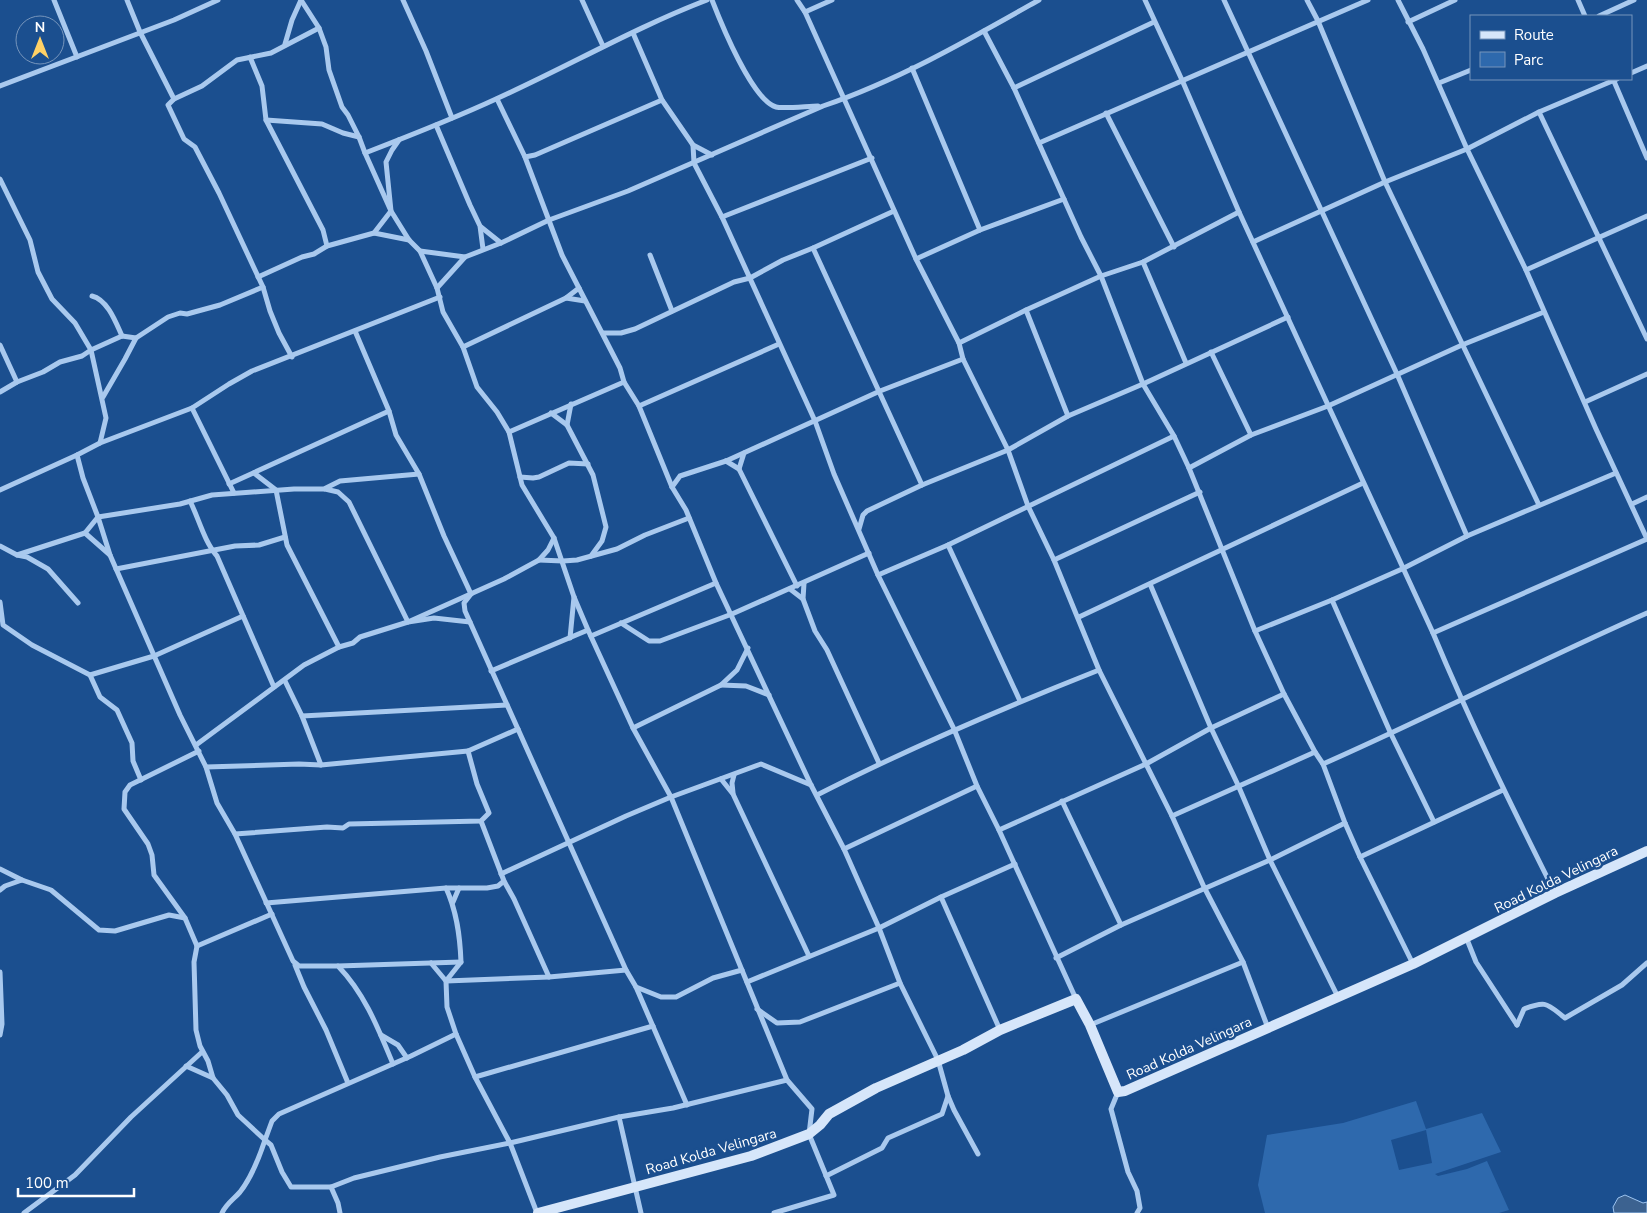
<svg xmlns="http://www.w3.org/2000/svg" width="1647" height="1213" viewBox="0 0 1647 1213" font-family="'Nunito Sans',sans-serif">
<rect width="100%" height="100%" fill="#1b4f8f"/>
<!-- green -->
<path fill="#2e69ad" fill-rule="evenodd" d="M1416 1101 1426 1129 1482 1113 1501 1152 1435 1174 1438 1176 1467 1169 1487 1161 1509 1210 1499 1213H1265L1258 1185 1267 1135 1343 1123ZM1426 1130 1432 1163 1399 1170 1391 1140Z"/>
<!-- water -->
<path fill="#3c6290" stroke="#9cc4f0" d="M1625 1195 1643 1203 1647 1202V1213H1614L1613 1207 1618 1198Z"/>
<g fill="none" stroke-linecap="round" stroke-linejoin="round">
<!-- street -->
<g stroke="#a9c9ee" stroke-width="5">
<path d="M54 0 77 57"/>
<path d="M127 0 140 32 174 99"/>
<path d="M301 0 319 28 326 47 329 70 342 107 348 115 359 137 365 153 391 211 409 240 420 251 437 288 443 312 463 347 477 387 497 412 509 432 522 485 554 538 574 597 588 630 633 728 671 797 787 1080 812 1109 809 1134 834 1195 774 1213"/>
<path d="M403 0 426 51 452 118"/>
<path d="M582 0 603 46"/>
<path d="M712 0C721 23 752 100 776 107 783 109 809 106 818 106"/>
<path d="M797 0 805 12 916 259 959 343 963 359 1008 450 1028 506 1054 560 1099 670 1172 816 1204 887 1243 962 1268 1028"/>
<path d="M1145 0 1182 80 1239 212 1433 633C1470 722 1512 807 1555 893"/>
<path d="M1224 0 1397 374 1467 536"/>
<path d="M1307 0 1318 21 1385 182 1539 505"/>
<path d="M1398 0 1423 49 1467 149 1526 270 1596 429 1647 539"/>
<path d="M1578 0 1585 16"/>
<path d="M805 12 832 0"/>
<path d="M1599 16 1634 0"/>
<path d="M1408 22 1455 0"/>
<path d="M984 31 1014 88 1081 237 1101 276 1143 384 1174 436 1189 468 1255 631 1284 694 1315 752 1323 764 1345 823 1360 857 1413 964"/>
<path d="M633 33 662 100 693 145 712 155"/>
<path d="M285 44 292 20 301 0"/>
<path d="M250 57 262 86 266 120 323 230 327 246"/>
<path d="M912 68 980 230"/>
<path d="M1631 73 1647 66"/>
<path d="M1613 79 1647 158"/>
<path d="M1439 83 1471 70"/>
<path d="M0 86 174 20 218 0"/>
<path d="M1014 88 1154 22"/>
<path d="M497 99 525 157 562 255 620 368 624 382 639 406 672 487 686 510 716 583 811 785 844 849 879 928 900 983 938 1060 948 1096 954 1110 978 1154"/>
<path d="M1539 112 1647 339"/>
<path d="M1106 113 1174 247"/>
<path d="M266 120 322 124 343 133 359 137"/>
<path d="M436 125 470 205 480 226 483 249"/>
<path d="M1039 143 1368 0"/>
<path d="M693 145 694 163 722 217 815 421 834 474 878 575 954 729 977 786 999 830 1076 999"/>
<path d="M365 153C409 136 453 119 496 99 567 67 634 28 707 0"/>
<path d="M525 157 535 155 662 100"/>
<path d="M0 179 30 240 38 272 52 299 75 323 91 350 106 418 100 443"/>
<path d="M722 217 872 158"/>
<path d="M481 227 501 243"/>
<path d="M374 233 409 240"/>
<path d="M1253 242 1385 182 1467 149 1539 112 1617 79"/>
<path d="M813 248 922 485"/>
<path d="M420 251 465 257"/>
<path d="M650 255 672 311"/>
<path d="M916 259 980 230 1064 199"/>
<path d="M1143 262 1186 363"/>
<path d="M1526 270 1647 216"/>
<path d="M258 277 302 257 314 254 327 246 374 233 391 211 386 162 392 150 399 140"/>
<path d="M437 288 465 257 501 243 549 220 628 191 823 106C899 80 970 39 1039 0"/>
<path d="M92 296C108 300 116 323 122 336"/>
<path d="M566 298 585 301"/>
<path d="M1026 310 1068 416"/>
<path d="M355 331 389 411 396 435 419 474 444 536 471 594"/>
<path d="M603 333H621L635 329 734 282 750 278 783 260 813 248 894 211"/>
<path d="M959 343 1026 310 1101 276 1143 262 1239 212"/>
<path d="M0 345 17 382"/>
<path d="M463 347 566 298 579 288"/>
<path d="M1211 352 1251 435"/>
<path d="M292 357 279 333 270 311 263 287 219 193 195 147 184 139 168 105 174 99 202 86 237 60 271 53 319 28"/>
<path d="M0 392 17 382 43 372 60 362 82 356 91 350 122 336 136 338 168 317 180 313 187 314 220 305 263 287"/>
<path d="M103 397 125 359 136 338"/>
<path d="M1585 402 1647 374"/>
<path d="M639 406 779 344"/>
<path d="M192 408 234 493"/>
<path d="M551 413 567 425 593 475 606 527 602 541 591 556"/>
<path d="M567 425 571 404"/>
<path d="M509 432 624 382"/>
<path d="M744 453 739 469 797 586"/>
<path d="M77 455 83 478 98 517 110 555 180 715 206 767 217 803 235 834 293 961 299 966H338C365 994 378 1028 393 1064"/>
<path d="M726 461 739 469"/>
<path d="M1189 468 1251 435 1328 406 1462 345 1544 312"/>
<path d="M254 473 276 490 287 545 339 647"/>
<path d="M520 477 533 478 539 477 569 463 588 464"/>
<path d="M229 484 389 411"/>
<path d="M672 487 680 476 726 461 880 391 963 359"/>
<path d="M325 489 338 492 349 502 408 622 434 618 470 622"/>
<path d="M0 490 77 455 100 443 192 408 229 384 252 371 440 297"/>
<path d="M190 501C199 519 204 541 217 556L274 687"/>
<path d="M1632 504 1647 497"/>
<path d="M859 529 863 515 867 511 922 485 1008 450 1068 416 1143 384 1288 317"/>
<path d="M85 533 110 555"/>
<path d="M948 545 1020 701"/>
<path d="M0 546 17 555 27 557 48 569 78 603"/>
<path d="M17 555 85 533 98 517 180 504 212 495 294 489H324L340 481 419 474"/>
<path d="M539 560 563 561 577 560 617 549 645 535 689 518"/>
<path d="M1054 560 1200 492"/>
<path d="M116 569 235 546 259 545 285 537"/>
<path d="M878 575 948 545 1174 436"/>
<path d="M804 583 803 599 815 631 827 650 879 763"/>
<path d="M1150 584 1211 728 1238 785 1270 860 1338 997"/>
<path d="M790 589 803 599"/>
<path d="M471 594 464 603 465 611 626 970 636 987 687 1105"/>
<path d="M1332 600 1391 734 1434 822"/>
<path d="M0 602 3 625 32 645 90 675"/>
<path d="M1079 617 1363 483"/>
<path d="M621 623 649 641H660L732 614 869 553"/>
<path d="M1255 631 1332 600 1402 569 1467 536 1616 473"/>
<path d="M1433 633 1647 539"/>
<path d="M591 636 716 583"/>
<path d="M570 638 574 597"/>
<path d="M491 671 588 630"/>
<path d="M285 681 302 716 321 765"/>
<path d="M721 685 746 686 769 695"/>
<path d="M302 716 507 705"/>
<path d="M633 728 721 685 737 670 748 648"/>
<path d="M196 745 304 665 339 647 353 643 360 637 408 622 504 579 539 560 548 550 554 538"/>
<path d="M199 751 130 785 125 792 124 809 148 844 152 855 154 875 185 918 197 946 272 914"/>
<path d="M1323 764C1432 716 1538 661 1647 613"/>
<path d="M206 767 299 764 321 765 468 751"/>
<path d="M721 779 733 794 809 956"/>
<path d="M141 780 133 761 132 743 117 710 100 697 90 675 154 656 243 616"/>
<path d="M733 793 732 783 734 775"/>
<path d="M817 795C909 748 1003 708 1099 670"/>
<path d="M1062 801 1121 925"/>
<path d="M1172 816 1315 752"/>
<path d="M481 821 504 881 514 899 549 977"/>
<path d="M999 830 1146 764 1211 728 1284 694"/>
<path d="M235 834 327 827 343 828 349 824 481 821 489 813 477 784 468 751 518 729"/>
<path d="M844 849 977 786"/>
<path d="M1360 857 1503 790"/>
<path d="M0 869 22 880"/>
<path d="M501 874 626 816 671 797 761 764 811 785"/>
<path d="M446 888C457 912 460 936 461 962L446 981 447 1007 456 1034 475 1077 510 1143 537 1213"/>
<path d="M0 890 5 886 22 880 51 890 99 930 115 931 169 915 185 918"/>
<path d="M941 897 1000 1030"/>
<path d="M453 902 459 888"/>
<path d="M266 903 446 888H487L498 886 504 881"/>
<path d="M1466 937 1476 962 1517 1025"/>
<path d="M197 946 194 962 196 1030 200 1046 208 1061 213 1078 227 1095 238 1115 265 1140C259 1158 252 1177 240 1192 234 1199 226 1204 222 1213"/>
<path d="M1056 958 1121 925 1270 860 1345 823"/>
<path d="M431 963 446 981 549 977 626 970"/>
<path d="M295 965 304 987 326 1030 348 1083"/>
<path d="M338 966 461 962"/>
<path d="M0 972 2 1024 0 1035"/>
<path d="M747 982 879 928 941 897 1015 864"/>
<path d="M636 987 661 997H676L713 978 742 970"/>
<path d="M757 1009 777 1023 800 1022 900 983"/>
<path d="M1090 1025 1243 962"/>
<path d="M1517 1025 1524 1009C1547 1000 1547 1004 1565 1018L1622 985 1647 963"/>
<path d="M456 1034 411 1056 279 1114 272 1121 265 1140 271 1145 282 1172 291 1187H331L354 1178 440 1157 510 1143 619 1117 673 1108 787 1080"/>
<path d="M381 1035 398 1045 407 1058"/>
<path d="M186 1066 213 1078"/>
<path d="M475 1077 653 1026"/>
<path d="M1118 1092 1111 1109 1128 1172 1137 1191 1140 1208 1137 1213"/>
<path d="M619 1117 641 1213"/>
<path d="M826 1176 882 1148 888 1138 942 1114 948 1096"/>
<path d="M331 1187 338 1203 340 1213"/>
<path d="M24 1213 75 1175 131 1117 202 1052"/>
</g>
<!-- secondary -->
<path stroke="#d6e6fa" stroke-width="10" d="M538 1213 751 1156 809 1134 820 1125 829 1114 876 1088 963 1050 1000 1030 1076 999 1090 1025 1118 1092 1125 1091 1413 964 1555 893 1647 851"/>
</g>
<g text-anchor="middle" stroke-width="5" stroke-linejoin="round" paint-order="stroke">
<!-- street labels -->
<g font-size="14" fill="#fff" stroke="#1b4f8f">
<text transform="translate(1556 879) rotate(-26)" y="5">Road Kolda Velingara</text>
<text transform="translate(1189 1048) rotate(-24)" y="5">Road Kolda Velingara</text>
<text transform="translate(711 1151) rotate(-16)" y="5">Road Kolda Velingara</text>
</g>
</g>
<!-- legend -->
<rect x="1470" y="15" width="162" height="65" fill="#1b4f8f" stroke="#7695bc"/>
<rect x="1480" y="31" width="25" height="8" fill="#d6e6fa" stroke="#7695bc"/>
<text x="1514" y="40" font-size="15" fill="#ffffff">Route</text>
<rect x="1480" y="52" width="25" height="15" fill="#2e69ad" stroke="#7695bc"/>
<text x="1514" y="65" font-size="15" fill="#ffffff">Parc</text>
<!-- north arrow -->
<g transform="translate(40 40)"><circle r="24" fill="#1b4f8f" stroke="#7695bc"/>
<path d="M0-4L9 19L0 12L-9 19Z" fill="#ffd166"/>
<text y="-8" font-size="14" font-weight="bold" text-anchor="middle" fill="#ffffff">N</text>
</g>
<!-- scale -->
<path d="M18 1188v8h116v-8" fill="none" stroke="#ffffff" stroke-width="2.5"/>
<text x="25" y="1188" font-size="15" fill="#ffffff" stroke="#1b4f8f" stroke-width="4" paint-order="stroke">100 m</text>
</svg>
